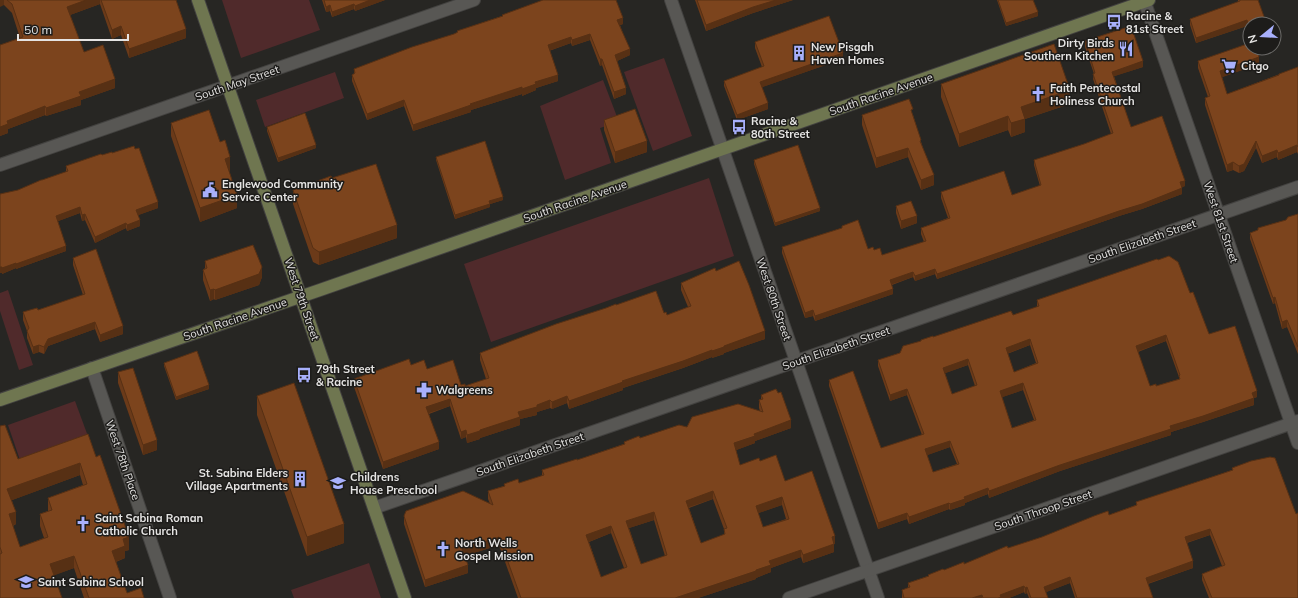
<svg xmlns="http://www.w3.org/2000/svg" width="1298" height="598" viewBox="0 0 1298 598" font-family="Mulish,sans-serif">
<rect width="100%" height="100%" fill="#272623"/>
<!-- green -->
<g fill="#502a2b">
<path d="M222 0H309L320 30 241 58Z"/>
<path d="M664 58 692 136 653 151 624 72Z"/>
<path d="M335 72 344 98 265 127 256 100Z"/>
<path d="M603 80 619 122 600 128 611 163 565 180 540 106Z"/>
<path d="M709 178 734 256 491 342 464 264Z"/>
<path d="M8 290 33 365 19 370 0 311V293Z"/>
<path d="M75 401 89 439 21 463 8 425Z"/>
<path d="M369 563 381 598H294L291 590Z"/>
</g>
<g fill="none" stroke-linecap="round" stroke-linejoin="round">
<!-- street casing -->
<g stroke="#434240" stroke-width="14">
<g id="street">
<path d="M671 0 878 598"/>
<path d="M1144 0 1298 443"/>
<path d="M0 165 474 0"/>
<path d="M92 368 170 598"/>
<path d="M374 508 1298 187"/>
<path d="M789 598 1298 421"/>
</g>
</g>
<!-- secondary casing -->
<g stroke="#434240" stroke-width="14">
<g id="secondary">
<path d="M198 0 405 598"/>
<path d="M0 400 320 290 1149 0"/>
</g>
</g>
<!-- street -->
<use href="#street" stroke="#585754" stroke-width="12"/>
<!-- secondary -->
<use href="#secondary" stroke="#6f7650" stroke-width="12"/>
</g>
<!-- wall -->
<g fill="#6b3a19" fill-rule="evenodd">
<path d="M0 0H176L186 38 129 58 121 35 112 39 100 4 70 15 84 52 115 88 81 100V105L46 116 45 115 8 129V133L0 136 20 38 12 13 4 5Z"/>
<path d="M322 0H385L355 11 354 9 332 17 330 11 326 12Z"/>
<path d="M695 0H793L753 13 706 31Z"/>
<path d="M997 0H1033L1038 16 1006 26Z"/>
<path d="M1238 0H1258L1266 24 1249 33 1247 26 1196 43 1190 25V19L1238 2Z"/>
<path d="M502 15 623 24 620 25 630 55 617 61 626 94 614 99 602 65 600 66 590 40 572 46 571 43 549 51 558 81 536 88V90L522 96V94L471 110V112L413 131 404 106 367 120 352 81V75L354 74V69L454 34 457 33V31L502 16Z"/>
<path d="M1085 41 1143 67 1114 76 1131 127 1185 186 1182 187V194L1142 209 1119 216 937 279 935 274 915 281 913 277 892 285 893 294 815 321 813 316 805 318 782 253V247L842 228V226L868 249 874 250 882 255 924 242 921 234V228L948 218 941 198V192L1012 195 1040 186 1034 165V160L1084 144 1111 134 1093 79 1094 74 1085 47Z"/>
<path d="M755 42 843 59 762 87 768 109 737 120 724 86V81L762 67 755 48Z"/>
<path d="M1198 61 1259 64 1222 77 1227 94 1298 67V154L1297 152 1278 160 1277 157 1262 163 1256 148 1244 171 1239 173 1233 170 1227 172 1205 105V98L1208 97 1198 68Z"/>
<path d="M941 84 1070 104 1025 119V132L1011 137 1008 130 959 147 941 97Z"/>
<path d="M862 115H913L934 185 921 190 908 157 876 168 862 125Z"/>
<path d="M604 120 647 152 615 163 604 130Z"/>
<path d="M171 123 220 142 230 170 229 171 237 208 200 222 171 136Z"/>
<path d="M267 127 316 148 278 162 267 131Z"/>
<path d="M112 153 158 208 138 215 140 226 127 231 126 228 95 243 85 220 82 221 80 213 58 221 66 251 16 269V268L2 274V273H0L18 190 66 172V166L102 155Z"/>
<path d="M436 157 503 200 490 204V207L455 219 436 160Z"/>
<path d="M754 160 820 211 775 226 754 164Z"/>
<path d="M332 178 397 238 319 265 313 262 293 204V190Z"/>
<path d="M896 206 917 223 901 229 896 213Z"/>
<path d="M1298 214V354L1287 327 1282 329 1275 303 1273 304 1250 239V233L1258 230V228L1286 220Z"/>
<path d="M73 258 123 334 100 342 95 329 48 346 44 354 39 352 33 354 27 338V331L23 320V312L38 310 83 295 73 265Z"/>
<path d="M1158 260 1190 293 1209 334 1257 397 1254 398V405L1203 422 1171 432V435L1060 471 989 498 988 494 965 503V505L950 510 949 509 909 524 907 519 878 529 829 386V380L881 448 922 435 907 395 890 401 878 366V360L900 353 921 341V340L933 337 1013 315 1037 307V300ZM1166 341 1179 377V379L1156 386H1150L1138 352ZM1030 345 1036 363 1014 372 1007 354ZM968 365 975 386 952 394 945 373ZM1023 390 1034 420 1012 428 1002 397ZM950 447 957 464 933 472 927 455Z"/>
<path d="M205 261 262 277 259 285 215 300 214 299 210 301 203 280V270L205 268Z"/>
<path d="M716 271 765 339 724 353V354L712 358V357L683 368 623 388V390L569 409 567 403 552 409 550 408 537 412V415L520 419V425L480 438V439L467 443 466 437 461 439 450 406 429 414 439 449 383 469 354 387V379L411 365 427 369 461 385 465 386 486 379 480 360V353L616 305 664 313 667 315 688 307 681 290V283Z"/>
<path d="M164 363 209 389 176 400 164 366Z"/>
<path d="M118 372 157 450 143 455 118 383Z"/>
<path d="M761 395 791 428 755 441V443L736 450 740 465 760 461 785 481 835 544H834V552L803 563 801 557 771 568V572L756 578V579L698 598H518L499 545 464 556 468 573 425 587 404 524V516L490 504 488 499V491L504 486V484L519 483 542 476V470L577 460 624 444V442L640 438 760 411 759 408V400L761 399ZM713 499 724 529V535L701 543 689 508ZM782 505 786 519 763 527 758 513ZM654 520 665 556 641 564 629 528ZM611 533 624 568 601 577 589 542Z"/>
<path d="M257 396 344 543 307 556 257 415Z"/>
<path d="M0 426 18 459 88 434 129 550 125 551V558L116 562 127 593 144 598H84L74 568 54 575 0 598ZM80 475 83 485 48 498V511L40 514V526L44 538 20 547 13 526 16 524 12 500Z"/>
<path d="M1232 468 1298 598H1209L1202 580V574L1222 566 1210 535 1187 543 1193 568 1148 584 1153 598H1075L1070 583 1046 592 1048 598H1029L1027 593 1025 594 1024 592 1009 598H902V590L908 588V583L928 576V575L964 564 1008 548 1109 515 1136 505V502L1221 474 1232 470Z"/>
</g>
<!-- shaded-wall -->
<g fill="#573014">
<path d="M0 0H4V5L0 7Z"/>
<path d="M86 0H100V4L67 16V7Z"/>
<path d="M370 0H385L355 11V6Z"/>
<path d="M776 0H793L753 13 706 31V25L753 7Z"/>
<path d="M354 4V9L332 17V12Z"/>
<path d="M330 5V11L326 12V7Z"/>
<path d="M1038 12V16L1006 26V23Z"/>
<path d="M623 18V24L617 26V20Z"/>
<path d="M1247 20V26L1196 43V38Z"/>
<path d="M1266 22V24H1259Z"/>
<path d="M121 26V35L112 39V30Z"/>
<path d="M186 29V38L129 58V49Z"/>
<path d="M590 34V40L572 46V40Z"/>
<path d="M571 37V43L548 51V45Z"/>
<path d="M630 49V55L615 62V55Z"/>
<path d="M843 53V59L760 88V82Z"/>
<path d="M1259 57V64L1220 78V71Z"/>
<path d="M600 59H602V65L600 66Z"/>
<path d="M1143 61V67L1112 77V72Z"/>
<path d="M558 75V81L536 88V90L522 96V89L535 82Z"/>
<path d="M115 79V88L81 100V105L46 116V108L79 92Z"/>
<path d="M522 87V94L471 110V112L413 131V125L470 104Z"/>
<path d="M626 88V94L614 99V92Z"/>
<path d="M1070 90V104L1025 119V132L1011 137V123L1021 107Z"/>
<path d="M404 100V106L367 120V114Z"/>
<path d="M768 103V109L737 120V115Z"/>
<path d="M45 106V115L8 129V133L0 136V127L7 121Z"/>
<path d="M1008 116V130L959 147V134Z"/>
<path d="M647 141V152L615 163V152Z"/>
<path d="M1256 141V148L1244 171 1239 173V166Z"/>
<path d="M316 145V148L278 162V158Z"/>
<path d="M1297 145V152L1278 160V153Z"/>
<path d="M908 148V157L876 168V158Z"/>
<path d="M1277 150V157L1262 163V156Z"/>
<path d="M230 157V170L225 172V159Z"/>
<path d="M1233 162V170L1227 172V165Z"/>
<path d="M934 175V185L921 190V180Z"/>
<path d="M1185 181V186L1180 188V182Z"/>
<path d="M1182 188V194L1142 209 1119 216 937 279V274Z"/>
<path d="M237 195V208L200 222V208Z"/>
<path d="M503 197V200L490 204V207L455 219V215L489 201Z"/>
<path d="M158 202V208L136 216V210Z"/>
<path d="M80 207V213L56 222V216Z"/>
<path d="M820 208V211L775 226V223Z"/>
<path d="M85 214V220L82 221V215Z"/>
<path d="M917 216V223L901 229V221Z"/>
<path d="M140 220V226L127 231V225Z"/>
<path d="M126 223V228L95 243V237Z"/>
<path d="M397 225V238L319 265V252Z"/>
<path d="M66 246V251L16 269V264Z"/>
<path d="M16 263V268L2 274V268Z"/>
<rect x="0" y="267" width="2" height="6"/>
<path d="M262 267V277L259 285 215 300V290Z"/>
<path d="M935 269V274L915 281V276Z"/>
<path d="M913 272V277L890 285V280Z"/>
<path d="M214 289V299L210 301V290Z"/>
<path d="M893 289V294L815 321V316Z"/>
<path d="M1275 297V303L1273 304V298Z"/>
<path d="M813 310V316L805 318V313Z"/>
<path d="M1287 320V327L1282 329V322Z"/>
<path d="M95 322V329L48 346 44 354V347L48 339Z"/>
<path d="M123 326V334L100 342V335Z"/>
<path d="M765 331V339L724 353V354L712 358V351L724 346Z"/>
<path d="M1166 335V341L1136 352V346Z"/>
<path d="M1030 339V345L1006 354V348Z"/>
<path d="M39 345V352L33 354V347Z"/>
<path d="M712 350V357L683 368 623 388V390L569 409V401L622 381Z"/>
<path d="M968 359V365L943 374V368Z"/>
<path d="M1023 383V390L1000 398V391Z"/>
<path d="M209 385V389L176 400V397Z"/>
<path d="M907 389V395L890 401V395Z"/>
<path d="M1257 391V397L1254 398V405L1203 422 1171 432V435L1060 471 989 498V491L1060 465 1170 426Z"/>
<path d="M567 396V403L552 409V402Z"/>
<path d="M450 399V406L426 414V407Z"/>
<path d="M550 400V408L537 412V415L520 419V425L480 438V439L467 443V435L518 412Z"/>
<path d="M791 420V428L755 441V443L734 451V443L754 434Z"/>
<path d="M466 430V437L461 439V432Z"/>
<path d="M157 440V450L143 455V445Z"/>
<path d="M950 441V447L925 456V449Z"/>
<path d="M439 442V449L383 469V462Z"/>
<path d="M80 463V475L7 502V489Z"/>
<path d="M988 488V494L965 503V505L950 510V504L964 497Z"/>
<path d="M713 491V499L686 508V501Z"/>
<path d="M782 497V505L756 514V506Z"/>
<path d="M949 503V509L909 524V517Z"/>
<path d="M16 512V524L9 527V514Z"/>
<path d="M654 512V520L626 529V521Z"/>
<path d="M907 513V519L878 529V523Z"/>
<path d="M344 524V543L307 556V537Z"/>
<path d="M611 526V533L586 543V535Z"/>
<path d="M1210 529V535L1185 543V537Z"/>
<path d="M835 536V544L832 545V537Z"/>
<path d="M129 537V550L125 551V558L112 563V551L123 539Z"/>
<path d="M499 537V545L462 557V549Z"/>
<path d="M834 544V552L803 563V555Z"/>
<path d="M801 550V557L771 568V572L756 578V579L698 598H675L756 570 769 561Z"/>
<path d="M74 556V568L50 577V564Z"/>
<path d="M1193 561V568L1146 584V578Z"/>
<path d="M468 565V573L425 587V580Z"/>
<path d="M1070 577V583L1044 593V587Z"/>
<path d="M1024 586V592L1009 598H998L1000 595Z"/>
<path d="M1027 587V593L1025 594V588Z"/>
<path d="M982 595V598H972Z"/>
</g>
<!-- building -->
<g fill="#7c441d" stroke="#573014" fill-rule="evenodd">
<path d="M7 0H86L67 7 84 52 103 45 115 79 79 92 81 96 46 108 45 106 7 121 8 124 0 127V45L23 37 12 4Z"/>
<path d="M101 0H176L186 29 129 49 121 26 112 30Z"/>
<path d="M324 0H370L355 6 354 4 332 12 330 5 326 7Z"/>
<path d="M543 0H616L623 18 617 20 630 49 615 55 626 88 614 92 602 59H600L590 34 572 40 571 37 548 45 558 75 535 82 536 84 522 89V87L470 104 471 105 413 125 404 100 367 114 352 75 355 73 354 69 412 47 454 34 458 32 457 31 503 16 502 15Z"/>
<path d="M697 0H776L753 7 706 25Z"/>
<path d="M998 0H1033L1038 12 1006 23Z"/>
<path d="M1240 0H1258L1266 22 1259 24H1250V27H1249L1247 20 1196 38 1190 19 1240 1Z"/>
<path d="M829 16 843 53 760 82 768 103 737 115 724 81 764 66 755 42Z"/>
<path d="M1131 26 1143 61 1112 72 1131 127 1162 116 1185 181 1180 182 1182 188 1142 204 1119 211 937 274 935 269 915 276 913 272 890 280 893 289 815 316 813 310 805 313 782 247 842 228V226L858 220 868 249 873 247 874 250 880 248 882 255 926 241 921 228 950 218 941 192 1004 171 1012 195 1041 185 1034 160 1084 144 1113 133 1093 74 1095 73 1085 41Z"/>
<path d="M1250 43V48H1256L1259 57 1220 71 1227 94 1279 75V74L1298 67V147L1297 145 1278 153 1277 150 1262 156 1256 141 1244 164 1239 166 1233 162 1227 165 1205 98 1210 96 1198 61Z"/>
<path d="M1054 44 1070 90 1021 107 1025 119 1011 123 1008 116 959 134 941 84Z"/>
<path d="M909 99 913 109 911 110 921 140 920 141 934 175 921 180 908 148 876 158 862 115Z"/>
<path d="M635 109 647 141 615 152 604 120Z"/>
<path d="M209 110 220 142 225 140 230 157 225 159 237 195 200 208 171 123Z"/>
<path d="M305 113 316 145 278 158 267 127Z"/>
<path d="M485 141 503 197 489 201 490 204 455 215 436 157Z"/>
<path d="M798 145 820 208 775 223 754 160Z"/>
<path d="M134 146 135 149 139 148 158 202 136 210 140 220 127 225 126 223 95 237 85 214 82 215 80 207 56 216 66 246 16 264V263L2 268V267H0V194L18 190 41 180H42L68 171 66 166 101 154 102 155 112 152V153Z"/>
<path d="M376 164 397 225 319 252 313 248 293 190 331 176 332 178Z"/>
<path d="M911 201 917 216 901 221 896 206Z"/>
<path d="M1298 214V347L1287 320 1282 322 1275 297 1273 298 1250 233 1258 230V228L1286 220 1288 217Z"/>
<path d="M253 245 262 267 259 274 215 290 214 289 210 290 203 270 207 268 205 261Z"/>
<path d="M96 249 123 326 100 335 95 322 48 339 44 347 39 345 33 347 27 331 29 328 23 312 37 308 38 310 85 294 73 258Z"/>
<path d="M1169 256 1178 262 1190 293 1193 292 1209 334 1235 326 1257 391 1252 393 1254 398 1203 416 1170 426 1171 429 1060 465 989 491 988 488 964 497 965 499 950 504 949 503 909 517 907 513 878 523 829 380 853 371 881 448 924 434 907 389 890 395 878 360 900 353 903 346 921 341V340L933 336V337L1011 311 1013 315 1039 306 1037 300 1157 259 1158 260ZM1166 335 1180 375 1179 376 1180 379 1156 386V384L1150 386 1136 346ZM1030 339 1038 363 1014 372 1006 348ZM968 359 977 385 952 394 943 368ZM1023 383 1036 420 1012 428 1000 391ZM950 441 959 464 933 472 925 449Z"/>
<path d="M739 261 749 285 765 331 724 346V347L712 351V350L683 361 622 381 623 382 569 401 567 396 552 402 550 400 537 405V407L518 412 520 417 480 430V431L467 435 466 430 461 432 450 399 426 407 439 442 383 462 354 379 409 359 411 365 424 360 427 369 453 360 461 385 465 384V386L489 378 480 353 556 324 606 308 616 304V305L656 291 664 313 666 312 667 315 691 306 681 283 715 268 716 271Z"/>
<path d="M197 351 209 385 176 397 164 363Z"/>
<path d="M133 368 157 440 143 445 118 372Z"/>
<path d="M294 383 344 524 307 537 257 396Z"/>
<path d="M776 389 778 393 781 392 791 420 754 434 755 436 734 443 740 465 759 458 760 461 776 455 785 481 812 471 835 536 832 537 834 544 803 555 801 550 769 561 771 565 756 570V571L675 598H521L499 537 462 549 468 565 425 580 404 516 406 511 463 491 493 505 488 491 505 486 504 484 518 479 519 483 544 475 542 470 577 459V460L625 444 624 442 639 436 640 438 679 425 687 427 692 417 738 404 763 412 759 400 763 399 761 395ZM713 491 727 528 724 529 725 534 701 543 686 501ZM782 497 789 519 763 527 756 506ZM654 512 667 555 641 564 626 521ZM611 526 627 567 601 577 586 535Z"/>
<path d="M5 425 18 459 88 434 96 457 100 455 129 537 123 539 125 546 112 551 127 593 141 588 144 598H89L74 556 50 564 62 598H0V554L2 553 0 547V426ZM80 463 87 484 48 498 52 510 40 514 48 537 20 547 9 514 16 512 7 489Z"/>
<path d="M1270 457 1275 458 1296 514 1298 513V598H1212L1202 574 1225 565 1210 529 1185 537 1193 561 1146 578 1153 598H1077L1070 577 1044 587 1048 598H1031L1027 587 1025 588 1024 586 1000 595 1001 597 998 598H983L982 595 972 598H904L902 590 910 587 908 583 929 576 928 575 943 569 944 570 964 562V564L1007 546 1008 548 1042 537 1094 516 1108 511 1109 515 1137 505 1136 502 1221 474 1233 470 1232 468 1251 461Z"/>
</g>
<!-- icons -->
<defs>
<g id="bus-bare" transform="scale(1.2)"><path d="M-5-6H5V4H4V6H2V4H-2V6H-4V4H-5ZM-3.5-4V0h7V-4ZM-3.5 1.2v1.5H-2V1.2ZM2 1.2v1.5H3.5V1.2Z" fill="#a8b0fc" stroke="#1d1c1a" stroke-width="2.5" paint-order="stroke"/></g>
<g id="restaurant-bare" transform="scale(1.2)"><path d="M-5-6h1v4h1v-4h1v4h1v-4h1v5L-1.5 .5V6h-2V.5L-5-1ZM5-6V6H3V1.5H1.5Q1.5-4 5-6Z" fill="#a8b0fc" stroke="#1d1c1a" stroke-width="2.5" paint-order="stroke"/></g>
<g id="building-bare" transform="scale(1.2)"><path d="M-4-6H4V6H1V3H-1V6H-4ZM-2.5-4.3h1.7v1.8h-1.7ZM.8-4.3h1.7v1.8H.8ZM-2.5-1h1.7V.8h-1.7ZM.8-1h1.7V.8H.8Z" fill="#a8b0fc" stroke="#1d1c1a" stroke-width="2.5" paint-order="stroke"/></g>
<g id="supermarket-bare" transform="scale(1.2)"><path d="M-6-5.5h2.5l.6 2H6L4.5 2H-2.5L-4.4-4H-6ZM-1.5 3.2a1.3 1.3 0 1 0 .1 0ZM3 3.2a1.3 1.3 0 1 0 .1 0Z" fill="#a8b0fc" stroke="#1d1c1a" stroke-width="2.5" paint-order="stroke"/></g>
<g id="church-bare" transform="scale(1.2)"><path d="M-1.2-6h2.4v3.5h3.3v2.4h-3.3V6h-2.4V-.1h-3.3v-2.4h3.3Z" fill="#a8b0fc" stroke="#1d1c1a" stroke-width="2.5" paint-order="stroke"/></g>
<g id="civic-bare" transform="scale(1.2)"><path d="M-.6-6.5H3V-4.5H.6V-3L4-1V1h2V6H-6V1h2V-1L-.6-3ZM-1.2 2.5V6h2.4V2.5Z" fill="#a8b0fc" stroke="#1d1c1a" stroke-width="2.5" paint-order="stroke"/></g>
<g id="pharmacy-bare" transform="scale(1.2)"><path d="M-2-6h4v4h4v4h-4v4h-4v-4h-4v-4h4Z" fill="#a8b0fc" stroke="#1d1c1a" stroke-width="2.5" paint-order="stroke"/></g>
<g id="school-bare" transform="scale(1.2)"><path d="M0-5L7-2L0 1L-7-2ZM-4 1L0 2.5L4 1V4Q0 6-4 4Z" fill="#a8b0fc" stroke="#1d1c1a" stroke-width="2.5" paint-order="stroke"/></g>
</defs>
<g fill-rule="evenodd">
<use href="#bus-bare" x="1114" y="22"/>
<use href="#restaurant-bare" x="1126" y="49"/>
<use href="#building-bare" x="799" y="53"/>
<use href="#supermarket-bare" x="1229" y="66"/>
<use href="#church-bare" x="1038" y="94"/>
<use href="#bus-bare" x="739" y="127"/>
<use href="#civic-bare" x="210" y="190"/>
<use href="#bus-bare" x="304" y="375"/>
<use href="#pharmacy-bare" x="424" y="390"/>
<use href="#building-bare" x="300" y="479"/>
<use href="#school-bare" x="338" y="483"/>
<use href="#church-bare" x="83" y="524"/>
<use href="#church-bare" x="443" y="549"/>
<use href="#school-bare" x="26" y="582"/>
</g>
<g text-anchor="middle" stroke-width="3" stroke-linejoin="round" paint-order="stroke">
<!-- poi labels -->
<g font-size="11" font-weight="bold" fill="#e5e4e3" stroke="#1d1c1a" text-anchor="start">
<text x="1126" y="20">Racine &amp;<tspan x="1126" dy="13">81st Street</tspan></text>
<text x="1114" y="47" text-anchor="end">Dirty Birds<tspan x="1114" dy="13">Southern Kitchen</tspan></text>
<text x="811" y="51">New Pisgah<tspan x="811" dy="13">Haven Homes</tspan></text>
<text x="1241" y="70">Citgo</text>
<text x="1050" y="92">Faith Pentecostal<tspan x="1050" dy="13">Holiness Church</tspan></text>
<text x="751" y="125">Racine &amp;<tspan x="751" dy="13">80th Street</tspan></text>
<text x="222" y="188">Englewood Community<tspan x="222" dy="13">Service Center</tspan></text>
<text x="316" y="373">79th Street<tspan x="316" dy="13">&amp; Racine</tspan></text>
<text x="436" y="394">Walgreens</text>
<text x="288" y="477" text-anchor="end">St. Sabina Elders<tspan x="288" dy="13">Village Apartments</tspan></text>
<text x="350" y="481">Childrens<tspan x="350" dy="13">House Preschool</tspan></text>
<text x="95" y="522">Saint Sabina Roman<tspan x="95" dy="13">Catholic Church</tspan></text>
<text x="455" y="547">North Wells<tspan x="455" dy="13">Gospel Mission</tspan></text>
<text x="38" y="586">Saint Sabina School</text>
</g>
<!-- street labels -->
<g font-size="11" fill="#e5e4e3" stroke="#1d1c1a">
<text transform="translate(237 83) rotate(-19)" y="4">South May Street</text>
<text transform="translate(881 94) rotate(-19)" y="4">South Racine Avenue</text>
<text transform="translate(575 201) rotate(-19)" y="4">South Racine Avenue</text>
<text transform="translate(1221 222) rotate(71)" y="4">West 81st Street</text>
<text transform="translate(1142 241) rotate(-19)" y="4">South Elizabeth Street</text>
<text transform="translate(302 299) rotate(71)" y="4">West 79th Street</text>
<text transform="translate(774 299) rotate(71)" y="4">West 80th Street</text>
<text transform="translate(235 319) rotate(-19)" y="4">South Racine Avenue</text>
<text transform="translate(836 348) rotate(-19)" y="4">South Elizabeth Street</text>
<text transform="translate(530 454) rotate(-19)" y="4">South Elizabeth Street</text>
<text transform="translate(123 460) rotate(71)" y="4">West 78th Place</text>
<text transform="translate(1043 510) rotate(-19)" y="4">South Throop Street</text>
</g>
</g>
<!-- north arrow -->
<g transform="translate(1262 36) rotate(252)"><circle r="19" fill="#1d1c1a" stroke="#6d6c6a"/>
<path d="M0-3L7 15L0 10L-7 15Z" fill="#a8b0fc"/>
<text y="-6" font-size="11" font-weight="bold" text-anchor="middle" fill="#e5e4e3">N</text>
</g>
<!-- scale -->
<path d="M18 34v6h110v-6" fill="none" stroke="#e5e4e3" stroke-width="2"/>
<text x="24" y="34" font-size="12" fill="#e5e4e3" stroke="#1d1c1a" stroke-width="3" paint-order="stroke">50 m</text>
</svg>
